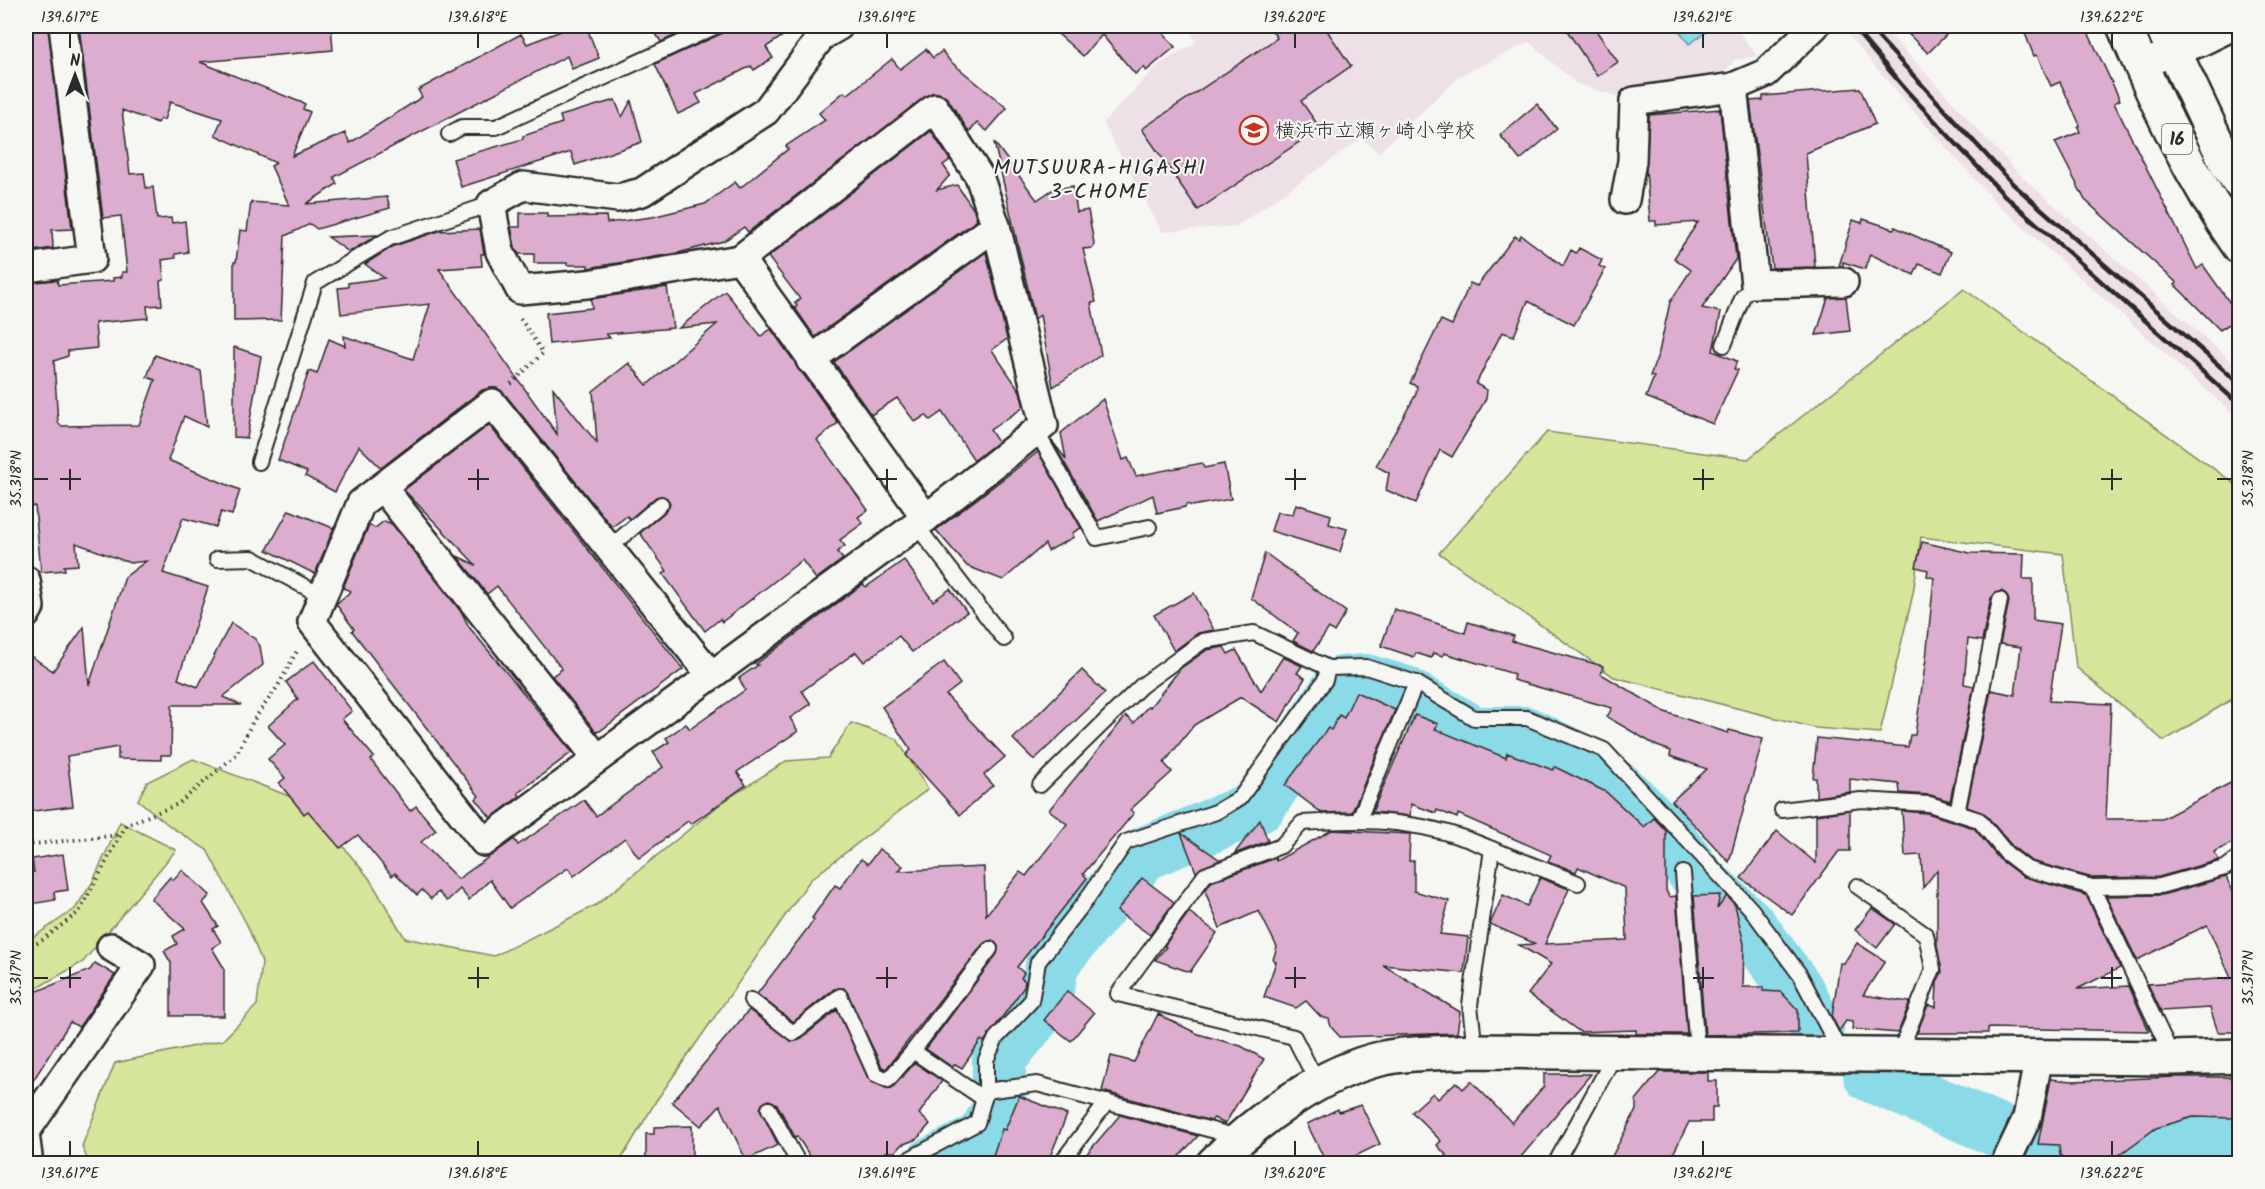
<svg xmlns="http://www.w3.org/2000/svg" width="2265" height="1189" viewBox="0 0 2265 1189" font-family="Kalam,'Klee One',sans-serif">
<rect width="100%" height="100%" fill="#f6f6f2"/>
<filter id="ink" filterUnits="userSpaceOnUse"><feTurbulence type="fractalNoise" baseFrequency=".0167" numOctaves="2"/><feDisplacementMap in="SourceGraphic" scale="12" xChannelSelector="R" yChannelSelector="G"/><feConvolveMatrix kernelMatrix="1 2 1 2 8 2 1 2 1" color-interpolation-filters="sRGB"/></filter>
<g filter="url(#ink)">
<!-- built -->
<g fill="#eee0e7">
<path d="M1186 26H1735L1757 56 1735 60 1717 80 1622 98 1577 84 1529 42 1460 76 1378 153 1362 138 1237 226 1162 232 1103 123 1159 64 1197 42Z"/>
<path d="M1850 26H1882L2022 177 2239 368V419L1996 203 1900 96 1845 31Z"/>
</g>
<!-- green -->
<g fill="#d5e599" stroke="#808862" stroke-width="1.5">
<path d="M1964 289 2239 487V695L2164 741 2076 667 2063 554 1921 537 1913 594 1880 733 1815 728 1614 677 1439 553 1547 432 1748 459Z"/>
<path d="M851 723 897 739 928 789 810 880 656 1101 619 1163 473 1164 457 1157 412 1164H89L82 1146 115 1063 223 1040 257 1005 262 962 247 925 207 850 171 827 138 800 147 782 193 759 307 803 369 878 405 938 494 956 596 905 724 801 786 761 828 758Z"/>
<path d="M120 822 176 850 83 962 26 994V942L75 909 92 883Z"/>
</g>
<!-- water -->
<path fill="#8bdae8" stroke="#65949c" stroke-width="1.5" d="M1676 26H1716L1689 44Z"/>
<g fill="none" stroke-linecap="round" stroke-linejoin="round">
<!-- river -->
<g stroke="#8bdae8" stroke-width="54">
<path d="M1870 1075 2011 1136 2049 1164"/>
<path d="M932 1164 982 1139 999 1109V1059L1044 1004 1053 962 1143 854 1259 806 1342 683 1365 681 1403 692 1474 733H1525L1573 757 1619 789 1664 832 1700 880 1749 925 1797 990 1817 1028"/>
<path d="M2120 1164 2136 1149 2206 1132 2240 1134"/>
</g>
</g>
<!-- building -->
<g fill="#dcadce" stroke="#2b2b2b" stroke-width="1.5">
<path d="M26 26H48L72 229 52 230 53 248 26 252V204L33 203 28 184 26 149Z"/>
<path d="M79 26H331L333 50 200 62 305 104 303 109 310 112 292 156 345 133 350 143 422 97 418 90 521 34 527 44 574 26H586L599 58 572 69 567 56 334 177 337 184 306 204 387 197 390 208 317 229 310 224 285 236 281 320 234 321V262H236L240 230 247 231 251 202 289 205 271 166 276 163 215 135 222 119 170 102 164 120 160 119 158 123 122 110 130 174 144 173 146 188 153 187 157 219 171 218 172 223 185 221 188 252 175 254 176 258 162 260 164 280 160 281 162 305 147 306 148 318 95 323 97 348 68 351V356L54 361 58 423 61 426 139 425 155 380 147 377 155 355 201 371 207 427 184 416 168 460 240 490 232 515 221 512 216 527 183 518 163 573 208 587 178 679 198 687 231 623 255 639 260 646 263 665 223 697 241 705H172L171 755H161V760L118 759V747L67 756 73 806 26 812V653L53 671 84 627 89 685 125 577 146 561 130 563 76 543 78 565 64 566 65 570 41 572 35 506 30 507 26 454V283L55 280H57L58 285 113 281V278L122 277V272H127L121 216 103 218Z"/>
<path d="M651 26H696L661 42Z"/>
<path d="M726 26H798L766 47 773 58 754 70 751 66 696 94 701 103 678 114 655 64 721 34Z"/>
<path d="M1049 26H1157L1175 47 1146 71 1144 67 1135 74 1102 35 1083 56Z"/>
<path d="M1269 26H1324L1351 66 1301 101 1320 128 1198 210 1142 129 1277 38Z"/>
<path d="M1564 26H1593L1618 62 1597 76Z"/>
<path d="M1900 26H1955L1928 53Z"/>
<path d="M2022 26H2085L2120 100 2114 103 2197 269 2203 265 2240 317 2220 330 2175 285 2177 283 2085 200 2055 142 2080 132 2078 127 2080 125 2060 82 2051 86 2037 55 2034 56Z"/>
<path d="M926 49 933 58 942 51 950 61 1007 108 987 131 977 123 969 132 948 99 941 94 933 92 748 232 744 227 724 241 678 253 588 268V265H567V263H534V254H519L515 247 511 227H520V213H547V217L606 216 607 223 652 217 705 204 735 182 740 188 788 149 786 146 825 120 819 113 844 92 847 95 892 59 900 69Z"/>
<path d="M1860 88 1875 124 1806 153 1815 267 1772 268 1750 101 1763 100V96Z"/>
<path d="M615 100 622 117 631 101 642 142 575 165 571 152 461 187 453 159 523 139V136L562 123 560 116Z"/>
<path d="M1537 104 1557 129 1520 160 1500 135Z"/>
<path d="M1720 109 1736 259 1702 308 1721 312 1713 351 1737 361 1734 369 1738 370 1713 424 1646 397 1654 377 1650 376 1659 352 1670 302 1691 270 1674 258 1698 222 1656 225V221H1650L1646 170 1649 115Z"/>
<path d="M931 131 950 160 943 165 950 175 937 190 957 185 974 210 977 220 815 337 795 308 797 306 795 303 800 299 768 257Z"/>
<path d="M994 142 1037 200 1052 190 1073 186 1077 212 1088 210 1094 243 1093 248 1083 249 1096 302 1091 303 1101 355 1053 387 1040 315 1035 319Z"/>
<path d="M1863 219 1894 229 1895 227 1951 252 1942 273 1919 264 1914 275 1870 254 1865 269 1843 262V266H1839L1853 220 1862 223Z"/>
<path d="M480 229 484 254H481L482 266 439 269 557 434 553 388 597 443 593 391 629 363 647 385 717 324 679 328 725 291 761 336 771 329 838 423 817 440 868 510 858 517 863 523 840 540 845 546 837 552 843 559 816 579 802 560 722 622 720 619 705 631 663 574 667 571 640 533 667 510 670 503 667 498 656 497 630 519 627 516 612 527 504 393 497 388 482 390 381 468 359 446 335 492 305 476 307 472 278 460 309 371 317 374 329 339 345 346 344 336 413 359 430 304 341 314 338 288 348 287V283L384 278 365 264 394 246 439 231Z"/>
<path d="M378 235 349 252 328 237Z"/>
<path d="M1521 235 1563 266 1571 250 1576 253 1579 248 1602 260 1599 266 1605 269 1574 325 1528 301 1514 336 1502 332 1476 384 1487 390 1486 399 1452 457 1440 450 1416 503 1386 490 1389 473 1376 466 1416 394 1417 386 1410 383 1441 320 1452 325 1470 283 1477 286 1515 236 1519 239Z"/>
<path d="M986 252 1007 339 992 350 1020 391 1024 407 990 430 998 442 974 460 942 412 930 420 926 415 915 422 897 398 871 415 834 362Z"/>
<path d="M667 287 673 328 606 334 610 338 549 344 546 313 592 308 591 299Z"/>
<path d="M1846 297 1850 331 1816 335 1828 298Z"/>
<path d="M234 347 261 356 247 438 234 437Z"/>
<path d="M1103 399 1123 460 1128 458 1136 476 1202 463 1204 468 1224 464 1231 499 1192 506 1187 504 1185 507 1157 513 1153 495 1098 521 1052 441 1066 459 1061 433Z"/>
<path d="M489 425 683 669 600 731 596 732 552 676 562 669 497 586 487 594 457 556 476 565 404 490Z"/>
<path d="M1038 452 1081 528 1072 533 1074 537 1048 551 1045 544 1003 580 967 566 936 530Z"/>
<path d="M1296 504 1331 515 1329 524 1347 529 1340 552 1271 531 1277 512 1293 514Z"/>
<path d="M289 510 333 528 335 525 315 574 267 550Z"/>
<path d="M384 521 392 524 462 613 469 627 572 752 518 793 520 796 491 818 476 799 479 796 352 631 354 629 336 604 351 591 343 588 369 525 375 528Z"/>
<path d="M1922 542 1970 553 2024 554 2023 579H2033V620L2061 624 2049 701 2111 704 2106 819H2162L2240 778V839L2214 852 2219 860 2159 877 2093 878 2031 861 2012 846 1985 814 1967 807 1991 690 2015 695 2021 647 2000 644 2009 601 2006 594 2001 591 1991 598 1982 641 1968 639 1964 684 1974 686 1950 801 1930 795 1900 793 1899 784 1850 779V792L1816 797V778H1813L1817 738 1908 747 1910 735H1915L1926 659 1934 578 1927 576 1928 570 1916 567Z"/>
<path d="M1265 553 1346 612 1334 632 1329 628 1313 651 1293 641 1298 633 1251 598Z"/>
<path d="M904 560 933 601 950 589 967 612 912 652 899 636 864 662 856 652 802 691 811 704 790 718 798 731 737 772 746 785 691 824 688 821 639 858 625 838 574 876 568 868 510 908 490 880 469 900 460 889 447 901 438 892 431 899 422 890 417 895 395 873 392 876 358 835 340 848 308 811 304 814 279 783 285 778 268 759 285 745 268 726 298 699 286 682 314 661 352 711 342 719 374 757 371 760 410 811 416 806 436 830 421 842 458 879 514 839 518 845 584 800 596 816 663 767 653 752 669 742 666 738 686 724 690 729 745 690 739 678 758 665 756 664 863 584 866 587Z"/>
<path d="M1194 593 1214 630 1198 633 1174 651 1154 615Z"/>
<path d="M1394 609 1465 633 1468 622 1514 636 1512 641 1603 666 1601 674 1665 712 1728 733 1729 730 1763 739 1729 862 1672 801 1707 769 1670 756 1671 751 1657 746 1607 717 1612 708 1513 680 1514 674 1444 653 1443 656 1433 653 1431 658 1416 653 1414 657 1381 646Z"/>
<path d="M1224 647 1228 654 1236 650 1261 691 1283 657 1302 666 1297 673 1305 678 1279 722 1241 697 1194 725 1164 763 1172 772 1130 810 1134 813 1083 874 1087 878 1017 967 1024 973 1021 978 1025 981 1024 987 984 1042 981 1040 962 1068 955 1064 952 1067 926 1049 997 954 998 946 992 940 983 944 886 1069 882 1067 844 988 834 989 793 1022 757 994 814 920 812 918 835 885 840 888 861 859 868 864 879 849 903 866 898 871 984 867 986 915 1020 872 1026 876 1067 824 1049 810 1126 716 1134 723 1148 706 1150 707 1181 668 1207 650Z"/>
<path d="M944 662 960 684 946 695 1005 757 984 775 993 785 960 815 906 755 911 750 882 707Z"/>
<path d="M1082 670 1105 693 1034 760 1013 739Z"/>
<path d="M1356 692 1395 710 1352 812 1322 813 1285 785 1328 728 1331 730 1339 715 1344 718Z"/>
<path d="M1415 715 1438 724 1435 729 1506 758 1507 753 1553 770 1555 767 1606 792 1644 827 1654 818 1666 831V890L1669 897 1676 896 1687 1034H1636V1030L1580 1032 1528 994 1551 964 1519 945 1536 944 1490 924 1503 895 1527 906 1540 878 1569 889 1545 944 1627 940 1625 888 1578 867 1576 872 1548 861 1551 855 1458 814 1457 818 1437 810 1436 813 1411 804 1410 816 1372 812Z"/>
<path d="M1850 810V851H1839L1792 915 1741 878 1777 831 1816 863V815Z"/>
<path d="M1902 811 1927 813 1974 828 1999 859 2022 876 2086 895 2120 968 2077 989 2129 986 2149 1031 1988 1028V1033H1917L1928 1005 1936 1007 1937 982 1942 972 1937 946V870L1923 888 1921 855 1905 856Z"/>
<path d="M1260 820 1268 841 1234 854Z"/>
<path d="M1332 830 1410 834 1409 861H1414V891L1449 901 1440 934 1468 937 1464 973 1383 965 1460 1012 1457 1033 1340 1037 1331 1027 1329 1019 1321 1017 1306 1001 1296 1008 1264 997 1276 962 1273 960 1277 947 1259 911 1220 928 1205 891 1211 882 1275 858 1276 861Z"/>
<path d="M1181 833 1220 860 1196 872Z"/>
<path d="M63 854 68 890 54 892 55 900 31 904 28 881 32 880 30 872H34L32 859Z"/>
<path d="M182 870 210 895 203 903 218 926 213 929 221 942 212 948 224 968V1016H171V963L164 951 177 944 173 936 185 929 151 899 170 877 173 880Z"/>
<path d="M2226 877 2240 906V1032H2218L2210 1008 2161 1011 2148 984 2231 978 2207 925 2137 960 2106 896 2162 895Z"/>
<path d="M1142 878 1174 902 1150 935 1117 911Z"/>
<path d="M1720 895 1717 909 1727 896 1735 905 1744 944 1743 987H1763V991L1781 992 1798 1010V1033L1705 1035 1694 896Z"/>
<path d="M1872 908 1895 924 1877 948 1855 930Z"/>
<path d="M1189 912 1217 933 1190 972 1155 960 1166 947 1164 946Z"/>
<path d="M1857 943 1885 961 1863 995 1910 1002 1898 1033 1852 1029 1853 1022 1846 1021 1839 1031 1832 1017 1840 963H1844Z"/>
<path d="M95 963 115 975 79 1027 70 1022 26 1092V1001L30 994 90 970Z"/>
<path d="M1067 991 1094 1013 1071 1041 1044 1020Z"/>
<path d="M749 1010 792 1042 799 1040 837 1010 871 1082 891 1089 915 1063 942 1081 919 1114 930 1124 917 1139 901 1145 895 1152H885L875 1164H815L797 1136 795 1137 777 1104 769 1100 762 1104 760 1109 778 1145 746 1160 720 1105 701 1126 672 1102Z"/>
<path d="M1158 1014 1198 1034 1241 1046 1264 1059 1225 1124 1214 1118 1211 1121 1102 1091 1111 1056 1134 1062Z"/>
<path d="M1659 1072H1708V1081H1717V1107H1712V1122H1689L1668 1164H1608L1636 1110V1100Z"/>
<path d="M1544 1074H1591L1515 1164H1454L1437 1145 1441 1141 1412 1112 1433 1093 1438 1099 1456 1082 1463 1089 1471 1081 1512 1123 1544 1086Z"/>
<path d="M2177 1077H2238L2237 1118 2193 1117 2156 1128 2115 1158 2092 1160V1163L2069 1162 2060 1155 2059 1145 2038 1144 2051 1079 2072 1081Z"/>
<path d="M1019 1096 1067 1115 1047 1164H990L1002 1129 1005 1130Z"/>
<path d="M1361 1105 1380 1144 1339 1164H1327L1307 1124 1338 1109 1339 1112Z"/>
<path d="M1120 1115 1198 1136 1172 1164H1078Z"/>
<path d="M692 1126V1159H646V1134H654V1127Z"/>
</g>
<g fill="none" stroke-linecap="round" stroke-linejoin="round">
<!-- service casing -->
<g stroke="#2b2b2b" stroke-width="18">
<g id="service">
<path d="M449 134 462 127H496L717 26"/>
<path d="M1724 345 1743 296 1755 284"/>
<path d="M1036 431 1097 538 1149 527"/>
<path d="M259 462 315 283 390 238 491 204"/>
<path d="M916 525 1004 639"/>
<path d="M609 548 661 504"/>
<path d="M217 559 252 558 322 596"/>
<path d="M1040 785 1141 686 1203 641 1254 633 1328 668"/>
<path d="M1782 810 1861 800 1929 804 1979 820 2006 853 2027 869 2092 887 2160 886 2225 868 2240 857"/>
<path d="M1957 813 2000 600"/>
<path d="M1359 819 1416 683"/>
<path d="M1492 849 1578 883"/>
<path d="M1683 873 1697 1051"/>
<path d="M1857 886 1926 935 1933 969 1899 1054"/>
<path d="M2092 887 2172 1056"/>
<path d="M751 1000 793 1033 840 996 875 1074 888 1080 913 1051"/>
<path d="M1318 1084 1294 1037 1118 994 1205 875 1281 846 1302 823C1372 818 1426 820 1492 849L1470 1005 1475 1051"/>
<path d="M986 1091 1037 1084 1238 1137"/>
<path d="M984 1099 913 1051 990 949"/>
<path d="M769 1109 799 1164"/>
<path d="M900 1164 977 1123 986 1091V1060L996 1038 1031 1001 1038 962 1084 903 1126 842 1216 812 1240 798 1325 680 1328 668 1366 667 1416 683 1474 718H1527L1604 750 1751 909 1800 975 1841 1053"/>
<path d="M1060 1164 1107 1102"/>
<path d="M1555 1164 1616 1053"/>
</g>
</g>
<!-- minor casing -->
<g stroke="#2b2b2b" stroke-width="32">
<g id="minor">
<path d="M2140 65 2198 43 2233 26"/>
<path d="M1733 87 1755 284 1844 282"/>
<path d="M1625 200 1632 161 1634 101 1733 87 1766 73 1815 26"/>
<path d="M740 259 926 518"/>
<path d="M26 268 92 259 63 26"/>
<path d="M810 360 996 226"/>
<path d="M383 488 597 758"/>
<path d="M26 580 30 607 26 614"/>
<path d="M711 675 492 403 361 503 312 622 484 842 926 518 1044 425 996 226 979 176 935 108 740 259 587 284 520 290 500 252 491 204 523 186 618 198 642 192 766 111 822 36 839 26"/>
<path d="M26 1131 141 965 111 947"/>
<path d="M26 1141 29 1164"/>
<path d="M2005 1164 2027 1118 2039 1056"/>
</g>
</g>
<!-- tertiary casing -->
<g stroke="#2b2b2b" stroke-width="38">
<path id="tertiary" d="M1213 1164C1256 1120 1323 1071 1384 1058 1413 1052 1445 1053 1475 1051L2173 1058 2240 1056"/>
</g>
<!-- trunk casing -->
<g stroke="#2b2b2b" stroke-width="38">
<g id="trunk">
<path d="M2124 26C2156 102 2192 179 2240 247"/>
<path d="M2162 26 2228 166 2240 183"/>
</g>
</g>
<!-- path -->
<g stroke="#2b2b2b" stroke-width="4" stroke-dasharray="1.5 4.5" stroke-linecap="butt">
<path d="M511 384 543 353 520 318"/>
<path d="M26 845 120 835"/>
<path d="M26 949 41 941 79 912 126 825 178 804 236 755 253 721 278 686 298 649"/>
</g>
<!-- service -->
<use href="#service" stroke="#f6f6f2" stroke-width="14"/>
<!-- minor -->
<use href="#minor" stroke="#f6f6f2" stroke-width="27"/>
<!-- tertiary -->
<use href="#tertiary" stroke="#f6f6f2" stroke-width="33"/>
<!-- trunk -->
<use href="#trunk" stroke="#f6f6f2" stroke-width="33"/>
<!-- rail -->
<g stroke="#2b2b2b" stroke-width="4.5">
<path d="M1852 26 1907 91 2003 194 2240 405"/>
<path d="M1868 26 2013 184 2240 384"/>
</g>
</g>
</g>
<!-- ticks -->
<path fill="none" stroke="#2b2b2b" stroke-width="2" d="M70 33V48M478 33V48M887 33V48M1295 33V48M1703 33V48M2112 33V48M70 469V490M478 469V490M887 469V490M1295 469V490M1703 469V490M2112 469V490M33 479H48M60 479H81M468 479H489M876 479H897M1285 479H1306M1693 479H1714M2101 479H2122M2217 479H2232M70 967V988M478 967V988M887 967V988M1295 967V988M1703 967V988M2112 967V988M33 978H48M60 978H81M468 978H489M876 978H897M1285 978H1306M1693 978H1714M2101 978H2122M2217 978H2232M70 1141V1156M478 1141V1156M887 1141V1156M1295 1141V1156M1703 1141V1156M2112 1141V1156"/>
<!-- icons -->
<defs>
<g id="school-ring" transform="scale(1.5)"><circle r="9.5" fill="#f6f6f2" stroke="#c8321e" stroke-width="1.5"/><path d="M0-5L7-2L0 1L-7-2ZM-4 1L0 2.5L4 1V4Q0 6-4 4Z" fill="#c8321e"/></g>
</defs>
<g fill-rule="evenodd">
<use href="#school-ring" x="1254" y="130"/>
</g>
<g text-anchor="middle" stroke-width="4.5" stroke-linejoin="round" paint-order="stroke">
<!-- shield labels -->
<rect fill="#f6f6f2" stroke="#686867" stroke-width="1.5" x="2162" y="124" width="30" height="30" rx="4.5"/>
<g font-size="18" font-weight="bold" fill="#2b2b2b">
<text x="2177" y="145">16</text>
</g>
<!-- poi labels -->
<g font-size="20" fill="#2b2b2b" stroke="#f6f6f2" text-anchor="start">
<text x="1275" y="137">横浜市立瀬ヶ崎小学校</text>
</g>
<!-- neighbourhood labels -->
<g font-size="21" letter-spacing="1.5" fill="#2b2b2b" stroke="#f6f6f2">
<text x="1100" y="174">MUTSUURA-HIGASHI<tspan x="1100" dy="24">3-CHOME</tspan></text>
</g>
</g>
<!-- margin -->
<rect width="2265" height="1189" fill="none" stroke="#f6f6f2" stroke-width="66"/>
<!-- north arrow -->
<g transform="translate(75 75)" stroke="#f6f6f2" stroke-width="4.5" paint-order="stroke">
<path d="M0-4.5L10 22L0 15L-10 22Z" fill="#2b2b2b"/>
<text y="-9" font-size="16" font-weight="bold" text-anchor="middle" fill="#2b2b2b">N</text>
</g>
<rect x="33" y="33" width="2199" height="1123" fill="none" stroke="#2b2b2b" stroke-width="2"/>
<g font-size="15" text-anchor="middle" fill="#2b2b2b">
<text x="70" y="22">139.617°E</text>
<text x="478" y="22">139.618°E</text>
<text x="887" y="22">139.619°E</text>
<text x="1295" y="22">139.620°E</text>
<text x="1703" y="22">139.621°E</text>
<text x="2112" y="22">139.622°E</text>
<text transform="translate(16 479) rotate(-90)" y="5">35.318°N</text>
<text transform="translate(2248 479) rotate(-90)" y="5">35.318°N</text>
<text transform="translate(16 978) rotate(-90)" y="5">35.317°N</text>
<text transform="translate(2248 978) rotate(-90)" y="5">35.317°N</text>
<text x="70" y="1178">139.617°E</text>
<text x="478" y="1178">139.618°E</text>
<text x="887" y="1178">139.619°E</text>
<text x="1295" y="1178">139.620°E</text>
<text x="1703" y="1178">139.621°E</text>
<text x="2112" y="1178">139.622°E</text>
</g>
</svg>
